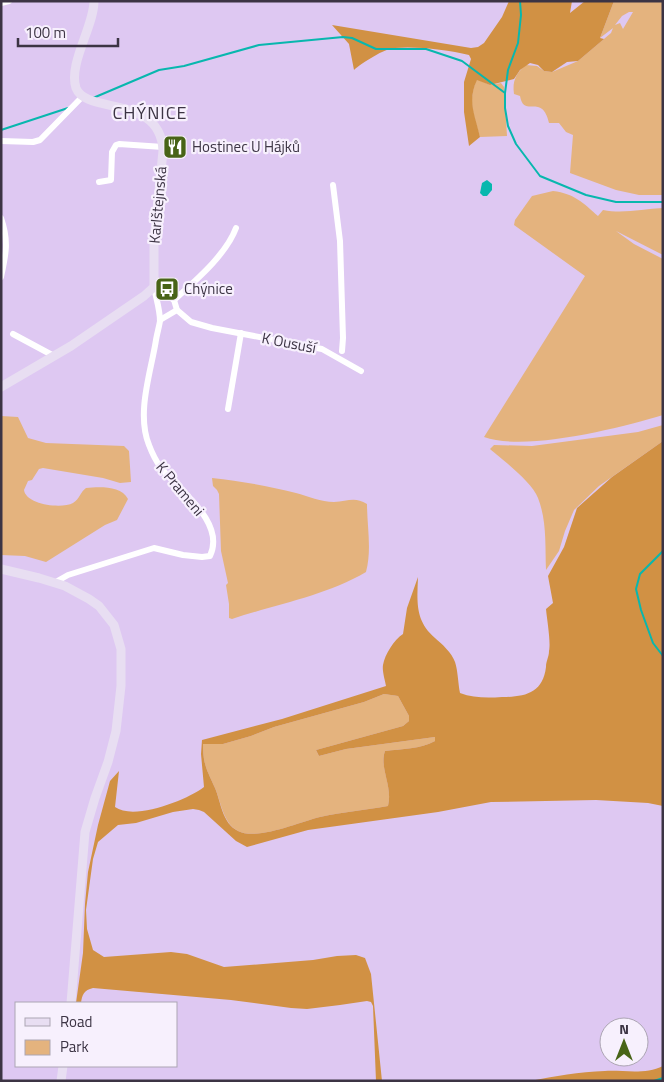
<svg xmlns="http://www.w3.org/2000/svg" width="664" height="1082" viewBox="0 0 664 1082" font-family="'Titillium Web',sans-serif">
<rect width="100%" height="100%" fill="#dec8f2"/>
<!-- green -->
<g fill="#e4b37e" fill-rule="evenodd">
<path d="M614 1H663V195H639L616 190 570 173 573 135 566 132 559 123H549C542 92 524 119 520 96L514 94C512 81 516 73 526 65L537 66 544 71 552 72 578 61 611 33 613 28 600 38ZM629 12H633L623 29 620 23 615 25 622 16Z"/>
<path d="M477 79 490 85 501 83 504 87 507 136 480 137C474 115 467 101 477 79Z"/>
<path d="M553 191C575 194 582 202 598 216L603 210C623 214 643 209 663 208V255L616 231 634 244 663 259V415C620 428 525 452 484 437L585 276 514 225 515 220 532 196Z"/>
<path d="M1 416 18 417 28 438 46 443 124 446 129 451 131 482 120 483 103 478 43 468 39 469 32 480 28 481 24 490C26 505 62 509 73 503 80 499 80 492 86 488 98 487 121 485 128 499L117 520 105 525 46 562 25 556 1 555Z"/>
<path d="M663 425V441L599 486 574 510 565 531 559 551 546 570C545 546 547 521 538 498 532 482 503 460 490 449L494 445 532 446 638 432Z"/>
<path d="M212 478C240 481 269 486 296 493 308 496 321 502 334 502 347 502 354 496 367 504 367 526 372 550 366 572 325 596 277 604 232 619L229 618V604L226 585 228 583 221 551 219 494 217 490 213 486Z"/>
<path d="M384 694 398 696 409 716V721L403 726 316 750 319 756 346 749 435 737V741C420 749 402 749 385 751 379 767 393 786 388 806 365 810 342 812 320 817 299 822 257 841 238 831 223 823 221 802 215 788 207 770 203 765 203 744H223L251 736 274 727 364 702Z"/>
</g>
<!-- forest -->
<g fill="#d19144" fill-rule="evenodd">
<path d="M509 1H572L570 13 585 1H614L600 38 604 39 578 61 567 62 552 72 544 71 538 65 530 63 520 70 514 79 490 85 477 80C467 101 475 115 480 137L469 146 464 112V82L471 59 469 55C448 50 417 46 395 48 385 48 362 63 354 70L349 44 332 25 471 48 478 47 484 43 502 17Z"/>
<path d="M663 441V806L648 803 596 800 491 802 438 812 308 830 247 847 236 841 204 812 199 810 193 809 173 812 136 823 118 825 98 842 93 859 86 910 87 929 93 950 104 957 171 952 187 954 224 967 313 960 337 956 356 955 365 958 371 974 382 1081H376L373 1006 371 1002 367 1001 340 1005 307 1009 291 1008 231 1000 93 988C84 990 82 995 81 1003H76L83 953 85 904 88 872 98 825 110 781 119 771 115 807C134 821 187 800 204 787L201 754 202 740 282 719 386 686C385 680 382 671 383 665 385 654 394 640 403 634L407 608 418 577C417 602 415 621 435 638 442 644 452 653 455 662 458 671 458 683 460 693 473 698 487 698 502 697 525 697 543 693 546 667 546 661 549 657 549 651 551 642 547 620 546 609L553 603 548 576 564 547 577 508 612 477ZM384 694 398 696 409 716V721L403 726 316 750 319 756 346 749 435 737V741C420 749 402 749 385 751 379 768 393 786 388 806 365 810 342 812 320 817 299 822 257 841 238 831 222 823 221 802 215 788 207 770 203 765 203 744H223L251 736 274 727 364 702Z"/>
<path d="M663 1066V1081H530C555 1076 579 1072 605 1071 624 1070 645 1075 663 1066Z"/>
</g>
<!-- water -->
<path fill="#08b7ae" d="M487 180 492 184V190L487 196H483L480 193 482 183Z"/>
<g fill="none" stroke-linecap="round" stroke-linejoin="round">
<!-- stream -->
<g stroke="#08b7ae" stroke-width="2">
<path d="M520 1 521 15 518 43 508 70 505 93V108L508 126 516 144 540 176 586 195 616 202H663"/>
<path d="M93 98 159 70 184 66 259 45 343 37 352 38 376 49H426L462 61 505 93"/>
<path d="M1 130 68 108"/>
<path d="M663 551 640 574 636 589 641 610 653 643 663 656"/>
<path d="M654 1081 663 1078"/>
</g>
<!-- street -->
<g stroke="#fff" stroke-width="6">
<path d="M1 3 9 1"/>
<path d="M1 141 33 142 40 140 83 96"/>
<path d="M99 182 111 180 112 152 116 145 119 144 163 147"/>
<path d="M333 185 340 241 343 338 342 351"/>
<path d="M1 218C9 241 6 254 1 277"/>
<path d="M154 287 174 300 177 310 191 322 212 328 322 349 361 371"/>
<path d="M174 300C195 281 226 255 236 228"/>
<path d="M160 320 177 310"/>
<path d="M13 334 54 356"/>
<path d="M228 409 241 333"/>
<path d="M54 583 68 575 154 548 183 555 202 557 210 556C226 522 179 490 161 468 156 461 152 453 149 445 136 413 151 372 156 340 157 334 159 327 160 321 160 310 156 298 154 287"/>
</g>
<!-- secondary -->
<g stroke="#e8def2" stroke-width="9">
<path d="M1 387 71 346 144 296 154 287V239L163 151C161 94 86 115 76 88 68 64 94 26 94 1"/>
<path d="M1 569 39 578 65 586 89 599 99 606 114 625 121 649V686L116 731 108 762 95 798 85 832 71 1003"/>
<path d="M61 1081 63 1066"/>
</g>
</g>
<!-- icons -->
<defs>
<g id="restaurant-square" transform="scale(1.25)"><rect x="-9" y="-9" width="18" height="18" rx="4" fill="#486417" stroke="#f7f0fd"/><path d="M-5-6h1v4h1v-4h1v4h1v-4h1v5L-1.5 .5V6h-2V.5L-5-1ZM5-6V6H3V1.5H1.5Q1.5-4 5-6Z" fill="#fff"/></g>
<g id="bus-square" transform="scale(1.25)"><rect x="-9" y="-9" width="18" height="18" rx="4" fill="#486417" stroke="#f7f0fd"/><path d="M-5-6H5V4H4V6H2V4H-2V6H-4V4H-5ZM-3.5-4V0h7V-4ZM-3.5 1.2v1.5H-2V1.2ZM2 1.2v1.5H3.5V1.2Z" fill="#fff"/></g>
</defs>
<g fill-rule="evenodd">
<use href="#restaurant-square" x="175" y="147"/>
<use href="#bus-square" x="167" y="289"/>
</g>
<g text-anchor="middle" stroke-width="4.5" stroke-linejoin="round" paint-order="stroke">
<!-- poi labels -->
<g font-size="15" fill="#3c3444" stroke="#f7f0fd" text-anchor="start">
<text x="192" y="152">Hostinec U Hájků</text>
<text x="184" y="294">Chýnice</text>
</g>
<!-- street labels -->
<g font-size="15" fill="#3c3444" stroke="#f7f0fd">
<text transform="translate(158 205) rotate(-85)" y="5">Karlštejnská</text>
<text transform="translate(289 343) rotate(11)" y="5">K Ousuší</text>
<text transform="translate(180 489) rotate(50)" y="5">K Prameni</text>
</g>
<!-- quarter labels -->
<g font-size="18" letter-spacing="1" fill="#3c3444" stroke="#f7f0fd">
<text x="150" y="119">CHÝNICE</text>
</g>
</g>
<!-- border -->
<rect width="664" height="1082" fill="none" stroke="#3c3444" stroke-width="5"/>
<!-- legend -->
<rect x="15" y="1002" width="162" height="65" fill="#f7f0fd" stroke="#aca5b3"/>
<rect x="25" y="1018" width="25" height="8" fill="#e8def2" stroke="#aca5b3"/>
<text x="60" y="1027" font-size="15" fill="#3c3444">Road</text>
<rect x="25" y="1040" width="25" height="15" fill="#e4b37e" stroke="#aca5b3"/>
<text x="60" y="1052" font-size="15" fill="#3c3444">Park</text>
<!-- north arrow -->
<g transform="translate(624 1042)"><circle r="24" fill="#f7f0fd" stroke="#aca5b3"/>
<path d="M0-4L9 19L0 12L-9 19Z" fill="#486417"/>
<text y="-8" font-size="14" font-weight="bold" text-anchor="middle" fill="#3c3444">N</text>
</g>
<!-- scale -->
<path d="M18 38v8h100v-8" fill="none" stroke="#3c3444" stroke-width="2.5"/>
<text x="25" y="38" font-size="15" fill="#3c3444" stroke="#f7f0fd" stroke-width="4" paint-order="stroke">100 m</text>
</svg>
